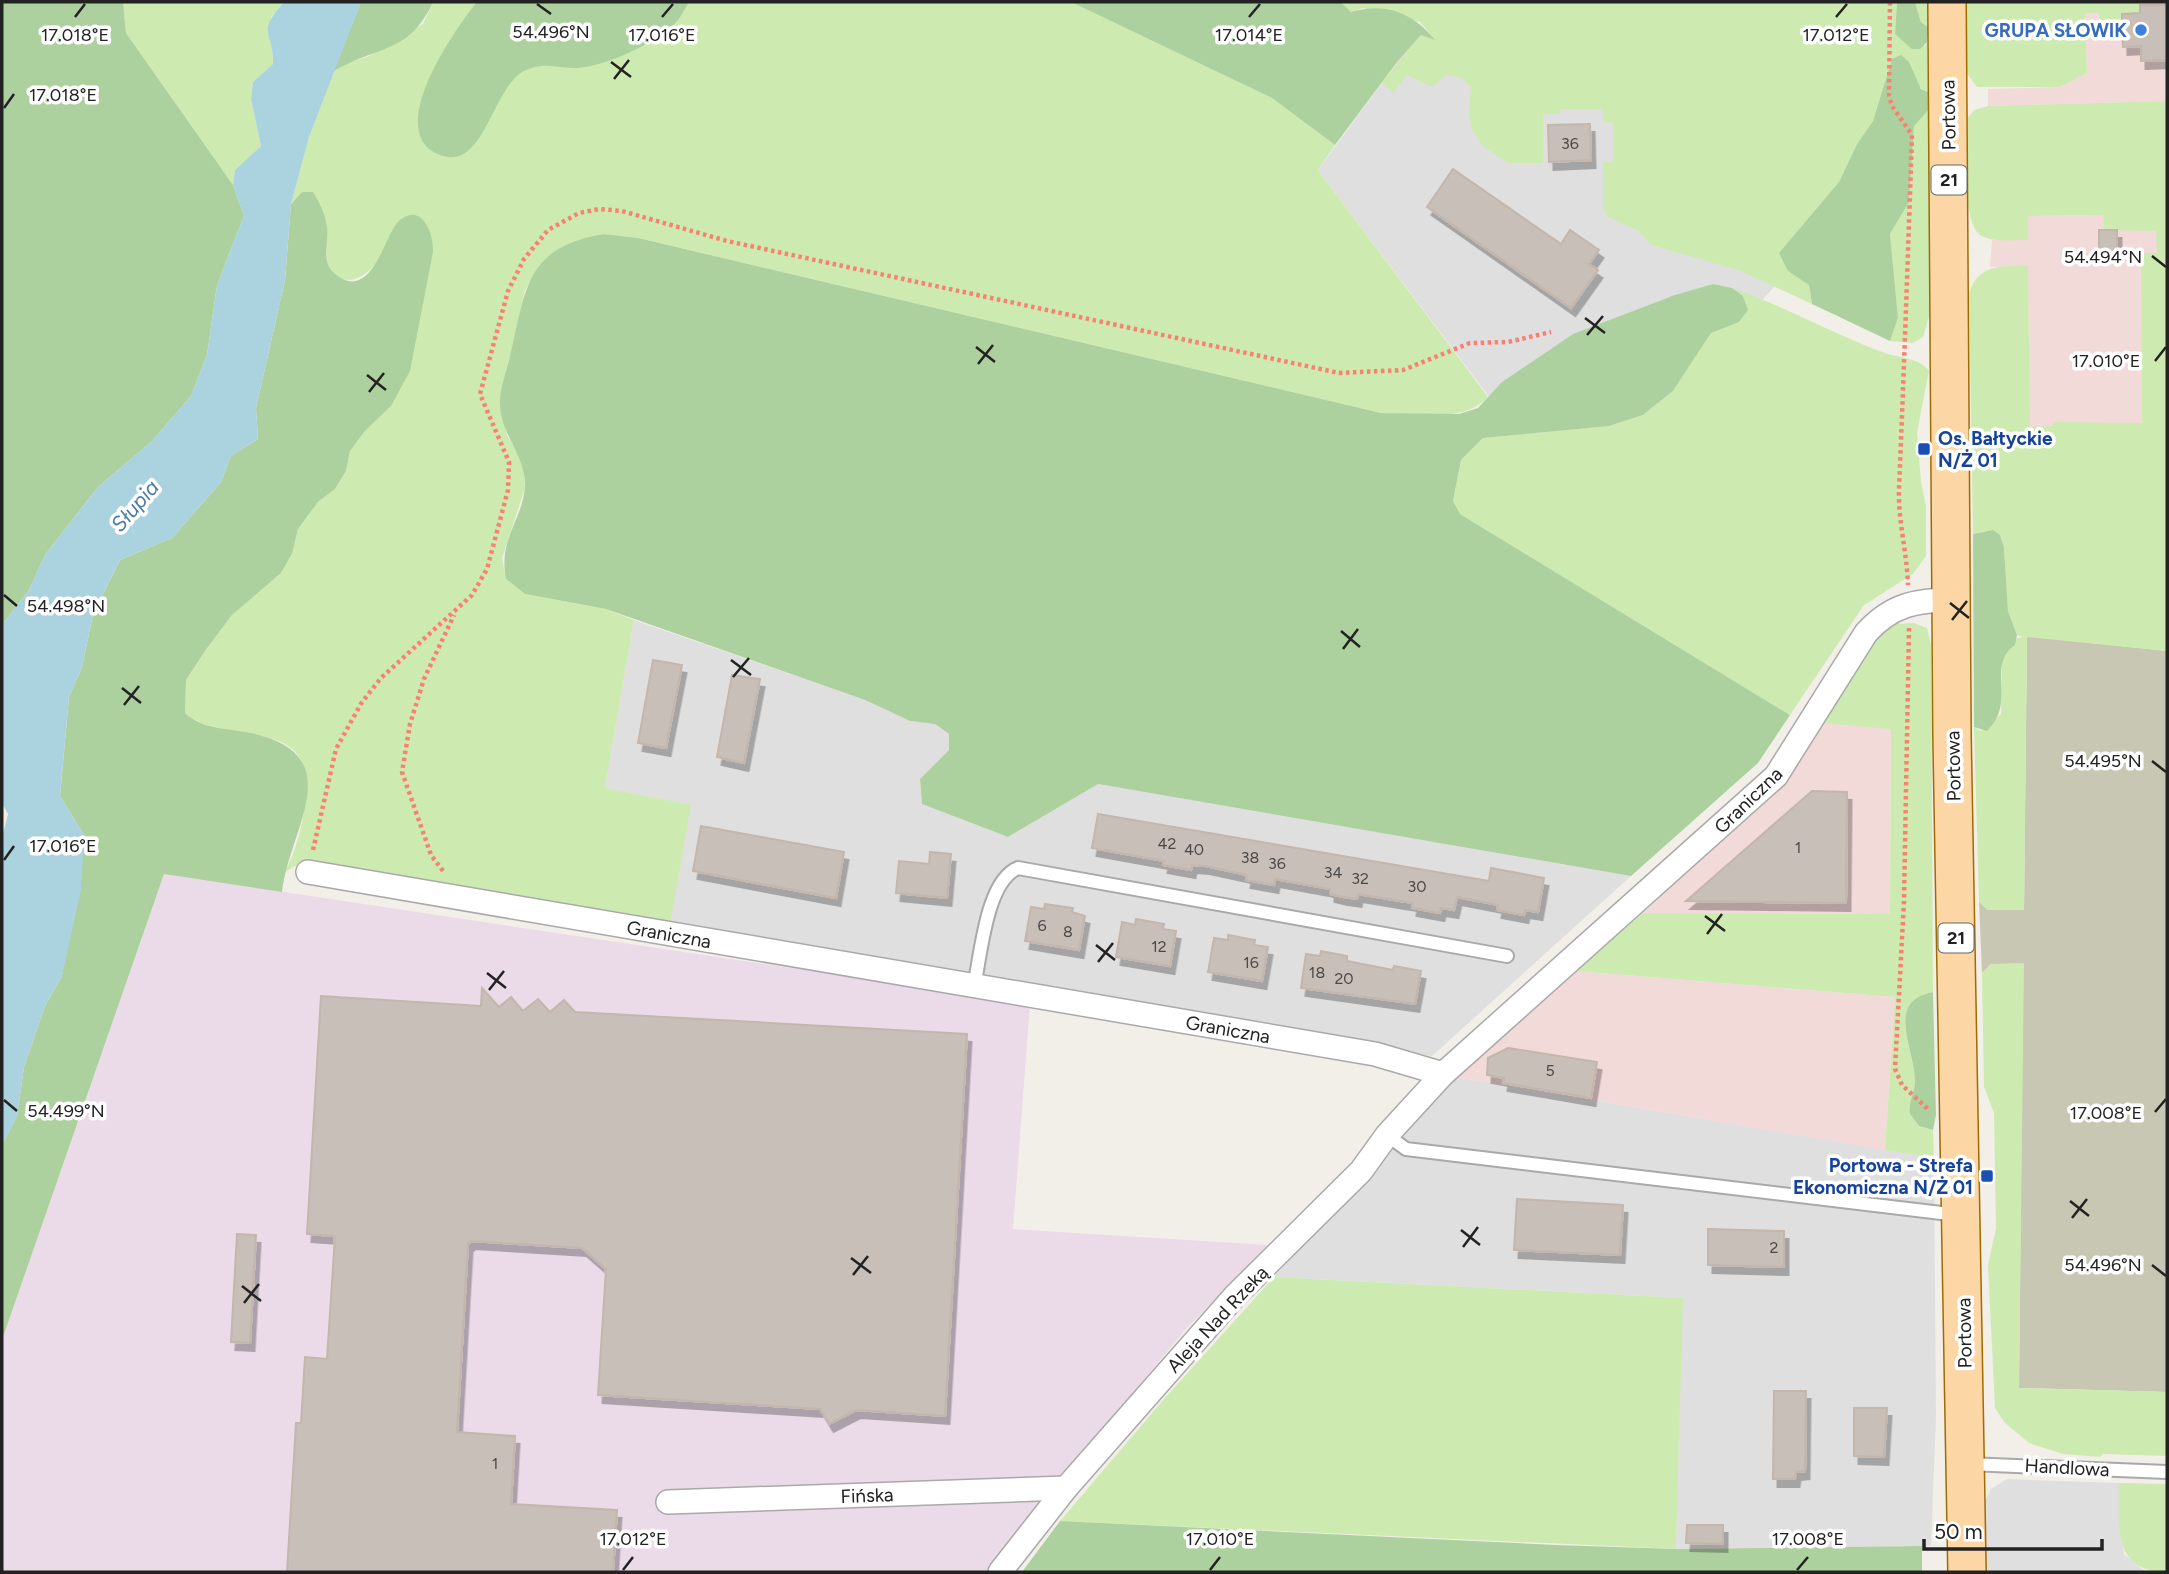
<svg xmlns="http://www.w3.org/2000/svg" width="2169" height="1574" viewBox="0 0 2169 1574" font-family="Figtree,sans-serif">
<defs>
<filter id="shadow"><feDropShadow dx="4.5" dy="8" stdDeviation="0" flood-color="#0004"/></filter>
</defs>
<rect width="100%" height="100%" fill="#f2efe9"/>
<!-- residential -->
<g fill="#e0dfdf">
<path d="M1421 35 1839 182 1788 271 1751 313 1541 466 1318 170 1397 62Z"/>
<path d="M634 620 865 700 910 721 935 724 949 734V750L920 779 922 804 1008 837 1098 784 1631 876 1432 1056 949 977 670 925 605 788Z"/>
<path d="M1456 1077 1934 1158 1936 1417 1931 1546 1676 1549 1682 1298 1274 1277Z"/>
<path d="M2007 1479 2119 1483V1526L2124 1554 2146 1572H1986L1985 1501 1991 1489Z"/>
</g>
<!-- commercial -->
<g fill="#f2dad9">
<path d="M2140 5H2167V101L1988 106V89L2060 87 2087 73 2085 13H2100L2101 23 2122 22V14Z"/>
<path d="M2167 214V437L2029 438 2028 266 1990 267 1992 240H2027L2028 216Z"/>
<path d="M1821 723 1891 728 1890 914 1643 913 1783 784Z"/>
<path d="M1576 971 1895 997 1885 1150 1456 1077Z"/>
</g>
<!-- industrial -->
<path fill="#ebdbe8" d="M164 874 1030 1004 1013 1229 1268 1245 1185 1330 985 1572H2V1340Z"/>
<!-- construction -->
<path fill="#c7c7b4" d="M2027 636 2167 651V1392L2019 1388 2023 964H1991L1982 973 1979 902 1988 910H2024Z"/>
<!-- grass -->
<g fill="#cdebb0">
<path d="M123 2H284L271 17 273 64 253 82 251 99 261 146 235 170 233 185 126 33Z"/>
<path d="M433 2H1071L1272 98 1335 145 1318 170 1488 397C1463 424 1416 413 1381 413L638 238 604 234 539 266 525 290 500 404 507 435 523 461 525 488 502 558 506 579 525 594 606 609 634 620 605 788 691 805 670 925 445 887 319 862 295 866 284 873C297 851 303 822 306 796 315 714 225 747 185 713L186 680 205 651 232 615 281 573 292 554 298 529 318 502 335 489 346 471 350 451 365 431 391 406 410 215C392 225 393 237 383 253 374 270 350 292 332 272 325 264 328 255 326 246 322 228 310 209 302 192L291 204 309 137 333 72 348 63 369 56 423 24Z"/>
<path d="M1341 2H1897L1895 34 1925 46 1927 42 1928 92C1915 87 1913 74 1909 62L1892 59 1873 121 1857 144 1839 182 1779 253 1788 271 1809 284 1812 304 1741 271 1651 245 1639 231 1608 217 1603 208V162H1613V123L1603 122V109H1561L1560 114H1543V163H1508L1482 146 1472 129 1469 114 1471 88 1462 78 1446 75 1432 87 1407 75 1393 93 1382 82 1421 35 1434 39 1420 22 1363 8 1351 12Z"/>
<path d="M1928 2V27L1921 22 1915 3Z"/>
<path d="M1965 2H2167V5H2140V13L2122 14V22L2100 23 2099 13H2085L2087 73 2060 87H1977L1966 72Z"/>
<path d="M2167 101V651L2027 637 2024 910H1988L1979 902 1974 727 1981 731 2001 714 2002 660 2017 638 2023 637 2017 635 2008 611 2004 547 2000 535 1985 531 1973 534 1969 293C1979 263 2002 266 2028 266L2030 427 2053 426V422L2142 423 2141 253H2157L2156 231 2104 230 2103 215 2028 216V240C2013 240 1993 243 1980 235 1962 223 1964 140 1967 119L1974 110 1988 106Z"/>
<path d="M1929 109 1930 313 1923 337 1913 343 1890 341 1898 318 1890 234 1909 202 1914 125Z"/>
<path d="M1732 288C1785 306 1833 334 1885 353 1900 358 1920 358 1929 371L1917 432 1921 482 1926 506V556L1913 574 1864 605 1790 715 1460 514 1453 501 1461 460 1483 438 1609 426 1643 415 1673 391 1711 333 1738 322 1743 296Z"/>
<path d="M1914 623 1927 628 1931 645 1933 992C1884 1001 1915 1051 1915 1081 1915 1093 1910 1102 1910 1114L1919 1126 1933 1130 1934 1158 1885 1150 1895 997 1576 971 1643 913 1890 914 1891 729 1821 723 1872 639 1893 624Z"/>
<path d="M2024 963 2019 1388 2167 1392V1456L2103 1454 2100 1457 2063 1454 2029 1443 2004 1422 1995 1408 1988 1265 1996 1228 1994 1113 1984 1087 1982 973 1991 964Z"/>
<path d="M1274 1277 1683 1298 1676 1549 1060 1521 1164 1399Z"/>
<path d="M2119 1483 2167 1484V1572C2111 1572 2119 1525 2119 1483Z"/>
</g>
<!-- forest -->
<g fill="#add19e">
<path d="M2 2H123L126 33 233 185 244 216 217 285 207 355 191 396 152 441 97 488 45 555 29 590 2 625Z"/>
<path d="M361 2H433C409 55 376 45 333 72Z"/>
<path d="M477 2H689C685 8 682 15 678 20 660 42 601 69 573 68 555 68 544 62 526 70 493 84 485 169 443 156 379 137 455 29 477 2Z"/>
<path d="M1071 2H1341L1351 12C1386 2 1413 13 1435 40L1421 35 1397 62 1335 145 1272 98Z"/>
<path d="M1897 2H1915L1921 22 1928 27 1927 42 1920 49H1912L1895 34Z"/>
<path d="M1901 55 1909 62 1921 89 1928 92 1929 109 1914 126 1909 202 1890 234 1898 318 1890 341 1812 304 1809 285 1788 271 1779 253 1839 182 1857 144 1873 121 1892 59Z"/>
<path d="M302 192H313C320 203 325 214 327 227 329 242 321 262 334 273 371 305 384 236 398 222 421 200 434 233 433 252L410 371 391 406 365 431 350 451 346 471 335 489 318 502 298 529 292 554 281 573 232 615 205 651 186 680 185 713C204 730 227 728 251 733 352 755 289 828 282 892L164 874 2 1340V1145L17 1116 24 1067 45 1006 62 976 84 835 60 796 69 697 82 667 93 614 120 560 172 538 221 482 231 456 258 439 256 408 285 280 291 204Z"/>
<path d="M604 234 638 238 1381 413 1459 414 1478 408 1502 382 1573 334 1675 295 1713 284 1732 288 1743 296 1748 310 1739 322 1711 333 1673 391 1643 415 1609 426 1483 438 1461 460 1453 501 1460 514 1790 715 1758 763 1631 876 1098 784 1008 837 922 804 920 779 949 750V734L935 724 910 721 865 700 606 609 525 594 506 579C498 538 523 520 525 486 526 456 501 435 500 405 499 389 508 368 511 352 526 286 527 247 604 234Z"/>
<path d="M1993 530 2000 535 2004 547 2008 611 2017 635 2015 645C1985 666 2018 701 1987 731L1974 727 1973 534Z"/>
<path d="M1933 992 1936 1115 1933 1130 1919 1126 1910 1114C1908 1102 1915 1093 1915 1081 1915 1050 1884 1001 1933 992Z"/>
<path d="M1060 1521 1556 1545 1676 1549 1922 1546V1572H1022Z"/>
</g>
<!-- water -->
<path fill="#aad3df" d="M284 2H361L309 137 291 204 285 280 256 408 258 439 231 456 221 482 172 538 120 560 93 614 82 667 69 697 60 796 84 835 81 889 62 976 45 1006 24 1067 17 1116 2 1145V838L8 814 2 803V625L29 590 45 555 97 488 152 441 191 396 207 355 217 285 244 216 233 185 235 170 261 146 251 99 253 82 273 64C274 31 255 34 284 2Z"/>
<!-- building -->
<g fill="#c7bfb8" stroke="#c4b6ab" stroke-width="2" filter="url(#shadow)">
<path d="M2140 5H2167V60L2141 61V46L2123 47 2122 14 2140 13Z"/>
<path d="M1590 124 1591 160 1549 162 1548 125Z"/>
<path d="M1453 169 1561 244 1570 230 1599 250 1589 264 1598 270 1571 308 1427 207Z"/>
<rect x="2099" y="230" width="18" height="22"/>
<path d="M653 660 682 665 666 748 638 743Z"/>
<path d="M732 675 760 679 744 763 717 757Z"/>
<path d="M1812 791 1847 792 1846 903 1686 901Z"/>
<path d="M1098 814 1489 881 1491 868 1544 878 1538 912 1525 910 1524 915 1497 910 1498 905 1457 897 1454 910 1441 908 1440 913 1412 908 1413 903 1400 901 1358 894 1357 899 1343 897 1330 894V889L1275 879 1274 885 1246 880 1247 875 1205 866 1192 865 1191 870 1163 865 1164 861 1092 848Z"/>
<path d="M701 826 844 852 836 898 693 871Z"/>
<path d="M930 852 951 854 947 898 896 893 899 861 929 864Z"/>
<path d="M1045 904 1073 908 1072 912 1085 916 1079 950 1025 941 1031 907 1044 909Z"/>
<path d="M1136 919 1164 924 1163 929 1176 931 1170 966 1116 957 1122 922 1135 925Z"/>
<path d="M1228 935 1255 940 1254 945 1268 947 1262 981 1208 972 1214 938 1228 940Z"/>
<path d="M1321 951 1347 956V961L1393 970 1394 966 1421 971 1415 1004 1301 988 1306 954 1320 956Z"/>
<path d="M482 988 499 1007 511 997 523 1011 538 999 550 1012 564 1000 575 1012 967 1034 945 1416 856 1410 829 1424 820 1409 598 1395 606 1269 582 1248 471 1241 468 1244 457 1432 515 1436 511 1504 617 1510 613 1572H287L296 1423H301L305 1357 327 1359 335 1236 307 1234 321 996 481 1006Z"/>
<path d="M1508 1048 1597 1062 1591 1098 1503 1083 1504 1078 1487 1075 1488 1058Z"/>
<path d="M1517 1199 1623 1205 1620 1255 1514 1250Z"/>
<path d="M1708 1229 1784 1231V1267L1708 1265Z"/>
<path d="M237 1234 256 1235 250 1343 231 1342Z"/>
<path d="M1774 1391H1806L1805 1471 1796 1472 1795 1479H1773Z"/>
<path d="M1854 1408H1887L1884 1457 1854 1456Z"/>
<path d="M1687 1525H1723V1544L1686 1543Z"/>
</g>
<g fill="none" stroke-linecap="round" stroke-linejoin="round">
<!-- lane casing -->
<g stroke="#a9a9a9" stroke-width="16">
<g id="lane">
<path d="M974 986C981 955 986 881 1018 868L1507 956"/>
<path d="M1387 1135 1406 1149 1958 1215"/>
<path d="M1968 1464 2167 1472"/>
</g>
</g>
<!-- street casing -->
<g stroke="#a9a9a9" stroke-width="26">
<g id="street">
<path d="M308 872 1375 1054 1443 1074"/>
<path d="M668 1502 1066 1488"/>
<path d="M1000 1572 1066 1488 1234 1297 1361 1171 1387 1135 1443 1074 1776 776 1866 633C1892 604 1916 601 1953 599"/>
</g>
</g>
<!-- primary casing -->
<g stroke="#a06b00" stroke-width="40">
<path id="primary" d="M1947 2 1952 736 1967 1572"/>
</g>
<!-- path -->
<g stroke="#fa8072" stroke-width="4.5" stroke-dasharray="3.5 3.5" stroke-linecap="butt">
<path d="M1890 2 1889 96 1892 106 1912 135C1908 253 1904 371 1899 489 1898 522 1907 552 1908 585"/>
<path d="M1909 628 1904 901 1895 1069 1902 1085 1929 1110"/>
<path d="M313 850 336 749 362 702 381 678 472 595 487 569 508 490 509 462 480 394 508 291 524 259 548 230 579 213 599 209 622 211 727 241 1339 373 1403 370 1470 343 1508 342 1551 332"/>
<path d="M443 871 431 855 402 772 410 724 424 679 454 615"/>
</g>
<!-- lane -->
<use href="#lane" stroke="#fff" stroke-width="12"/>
<!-- street -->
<use href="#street" stroke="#fff" stroke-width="23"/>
<!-- primary -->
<use href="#primary" stroke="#fcd6a4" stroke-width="37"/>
</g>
<!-- ticks -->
<path fill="none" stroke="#222" stroke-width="2.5" d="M537 4 551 14M75 17 85 4M662 17 673 4M1249 17 1260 4M1836 17 1847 4M611 62 631 77M614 79 629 60M4 108 14 94M2152 256 2166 267M1585 318 1605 333M1587 335 1603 316M976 347 995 362M2155 361 2166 347M978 364 993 345M367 375 386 390M369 392 384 373M4 595 17 606M1950 603 1969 618M1952 620 1967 601M1341 631 1360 647M1343 649 1358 629M731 660 751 675M733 677 749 658M122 688 141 703M124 705 139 686M2152 761 2166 772M4 860 14 846M1705 916 1725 931M1707 934 1722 914M1096 945 1115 960M1098 962 1113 943M487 973 506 988M489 990 504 971M4 1100 17 1111M2155 1112 2166 1099M2070 1201 2089 1216M2072 1218 2087 1199M1461 1230 1480 1245M1463 1247 1478 1227M851 1258 871 1273M2152 1265 2166 1276M853 1275 868 1256M242 1286 261 1301M244 1303 259 1284M623 1570 633 1557M1210 1570 1220 1557M1797 1570 1808 1557"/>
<!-- markers -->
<circle fill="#3f7fe0" stroke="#fff" stroke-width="2.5" cx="2141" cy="30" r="7"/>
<g fill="#1a4fb4" stroke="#fff" stroke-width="2.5">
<rect x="1917" y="442" width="14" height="14" rx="3.5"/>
<rect x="1980" y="1169" width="14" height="14" rx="3.5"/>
</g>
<g text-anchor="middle" stroke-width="7" stroke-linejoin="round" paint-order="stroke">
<!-- number labels -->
<g font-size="16" fill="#4b4948">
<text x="1570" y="149">36</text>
<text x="1167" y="849">42</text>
<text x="1798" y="853">1</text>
<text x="1194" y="855">40</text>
<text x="1250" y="863">38</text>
<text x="1277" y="869">36</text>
<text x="1333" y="878">34</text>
<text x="1360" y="884">32</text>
<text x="1417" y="892">30</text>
<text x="1042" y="931">6</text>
<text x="1068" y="937">8</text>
<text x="1159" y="952">12</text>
<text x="1251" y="968">16</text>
<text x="1317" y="978">18</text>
<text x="1344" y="984">20</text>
<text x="1550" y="1076">5</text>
<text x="1774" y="1253">2</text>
<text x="495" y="1469">1</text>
</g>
<!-- shield labels -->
<g fill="#fff" stroke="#646464" stroke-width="2">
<rect x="1931.5" y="165.5" width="35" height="29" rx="5"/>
<rect x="1938.5" y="923.5" width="35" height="29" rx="5"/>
</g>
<g font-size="18" font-weight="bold" fill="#222">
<text x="1949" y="186">21</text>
<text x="1956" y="944">21</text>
</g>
<!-- shop labels -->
<g font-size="19" font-weight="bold" fill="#366cbe" stroke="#fff" text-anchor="end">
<text x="2127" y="37">GRUPA SŁOWIK</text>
</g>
<!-- street labels -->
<g font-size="19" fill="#222" stroke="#fff">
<text transform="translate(1948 115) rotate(-91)" y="7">Portowa</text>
<text transform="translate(1953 766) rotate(-91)" y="7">Portowa</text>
<text transform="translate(1748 800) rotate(-44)" y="7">Graniczna</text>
<text transform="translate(669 934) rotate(10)" y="7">Graniczna</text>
<text transform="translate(1228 1029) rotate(10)" y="7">Graniczna</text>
<text transform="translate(1217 1319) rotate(-47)" y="7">Aleja Nad Rzeką</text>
<text transform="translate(1964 1333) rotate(-91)" y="7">Portowa</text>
<text transform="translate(2067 1467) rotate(3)" y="7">Handlowa</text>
<text transform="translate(867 1495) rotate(-2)" y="7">Fińska</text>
</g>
<!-- transit labels -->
<g font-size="19" font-weight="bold" fill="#164399" stroke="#fff" text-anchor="start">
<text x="1938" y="445">Os. Bałtyckie<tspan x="1938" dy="22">N/Ż 01</tspan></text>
<text x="1973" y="1172" text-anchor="end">Portowa - Strefa<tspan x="1973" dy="22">Ekonomiczna N/Ż 01</tspan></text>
</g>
<!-- water labels -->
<g font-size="21" font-style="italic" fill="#4a7aab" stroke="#fff">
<text transform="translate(135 506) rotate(-49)" y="7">Słupia</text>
</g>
</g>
<g font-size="18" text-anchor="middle" fill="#222" stroke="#fff" stroke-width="7" stroke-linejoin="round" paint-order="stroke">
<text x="551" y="38">54.496°N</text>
<text x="75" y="41">17.018°E</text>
<text x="662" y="41">17.016°E</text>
<text x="1249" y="41">17.014°E</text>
<text x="1836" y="41">17.012°E</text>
<text x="63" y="101">17.018°E</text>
<text x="2103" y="263">54.494°N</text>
<text x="2106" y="367">17.010°E</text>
<text x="66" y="612">54.498°N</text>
<text x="2103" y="767">54.495°N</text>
<text x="63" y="852">17.016°E</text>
<text x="66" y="1117">54.499°N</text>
<text x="2106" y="1119">17.008°E</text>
<text x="2103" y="1271">54.496°N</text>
<text x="633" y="1545">17.012°E</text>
<text x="1220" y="1545">17.010°E</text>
<text x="1808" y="1545">17.008°E</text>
</g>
<!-- border -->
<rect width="2169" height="1574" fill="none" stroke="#222222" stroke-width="7"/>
<!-- scale -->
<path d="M1924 1539v10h178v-10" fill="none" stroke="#222222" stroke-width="3.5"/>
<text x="1934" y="1539" font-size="21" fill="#222222" stroke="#ffffff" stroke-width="5" paint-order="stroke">50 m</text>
</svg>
